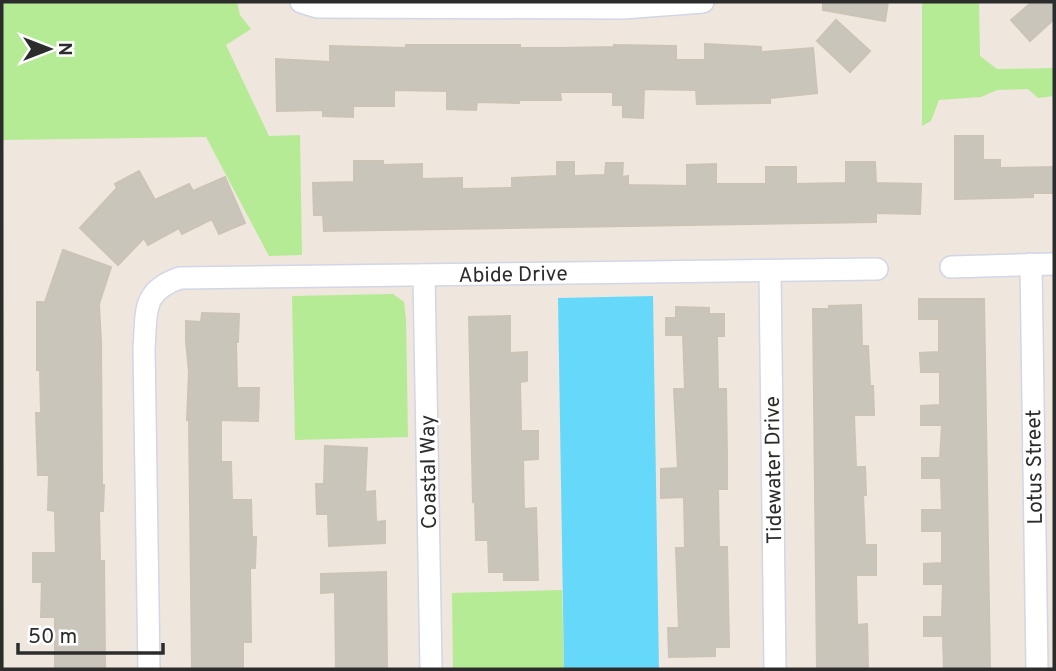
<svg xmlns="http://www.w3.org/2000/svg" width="1056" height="671" viewBox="0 0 1056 671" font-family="Overpass,sans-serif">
<rect width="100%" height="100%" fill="#efe6dd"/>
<!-- green -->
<g fill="#b5eb94">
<path d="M2 2H237L240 15 251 29 226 45 269 136 300 135 302 255 269 256 206 137 3 140 4 669H2Z"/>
<path d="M922 2H979L980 56 997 69 1054 68V96L1038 98 1028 89 997 90 981 97 939 100 931 121 922 126Z"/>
<path d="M393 294 404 302 406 319 408 437 295 440 292 296Z"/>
<path d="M562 590 564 669H453L452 593Z"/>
</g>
<!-- water -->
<path fill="#66d9fb" d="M653 296 659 669H564L558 298Z"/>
<!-- building -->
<g fill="#c9c5bb" stroke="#cbc3b6" stroke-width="2">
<path d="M823 2H888L885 21 823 10Z"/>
<path d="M1032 2H1054V19L1030 41 1011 20Z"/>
<path d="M836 20 870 51 850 72 817 41Z"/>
<path d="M705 44 761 47V52L813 48 817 93 770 98V103L697 104 696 90 644 89 643 118 623 117V105H613V92H560L561 100H519V103L477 102 476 110 447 109V91L394 90V106H353V117L323 116V110L277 111 276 59 330 62V46L406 48V45H520V48H560L614 47V45L676 46V60H705Z"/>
<path d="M955 136H983V160H1000V168L1054 167V193H1033V197L955 199Z"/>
<path d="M354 161H383V165L422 164V179L462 178V189L512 188V178L557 176V162H574V176L605 175 606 163H623L622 177 628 176V185L687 186V165L716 164V184H766V167H796V184L846 183V162H875L876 183 921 184 920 214 876 213V222L324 231 323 215H314L313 183 354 182Z"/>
<path d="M139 171 155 200 189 184 193 191 225 177 245 223 219 234 212 219 182 234 179 228 148 245 144 238 118 265 80 228 117 188 115 184Z"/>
<path d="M63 250 111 267 99 304 101 342 102 485H104L103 511H99L100 561H104L105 669H55V617H41L42 582H33V553H56L55 511 48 510 49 475H38L36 413H41L40 370H37V302H45Z"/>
<path d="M919 299H984L990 669H944L943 636H924V617H942L943 584H924V564L942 563V531H922V510H942L941 478H922V458H940L942 425H921V406L940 405V372H921L920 353 939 352V319H919Z"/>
<path d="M861 305 862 346H868L870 386H873L874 415H854L856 467H865L866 495H863L865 545H876V575H856L857 625 867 624 868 669H817L813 309H829V306Z"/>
<path d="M676 307 709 308V314H724V336H717L718 389H726L727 457V489H718L719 547H727L729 647H715V656L669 657 668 628H679L676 548H685L684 497 661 498V469L678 468 674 389H685L683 335H666V318H676Z"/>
<path d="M202 313 239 314 238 342H236L237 388H259L258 421 221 420V462H231L232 500H251L252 537H256L255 568H250L251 642H243V669H192L189 420H187L189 372 186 341V321L201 322Z"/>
<path d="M510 316V353L527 352V381L520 382 521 431H538V459L523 460 524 509 536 508 538 580H504V572H489L488 540H476L475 501 473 502 469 317Z"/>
<path d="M325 446 367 448 365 492 375 491 376 522 385 521V543L329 546 328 514H317L316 484H324Z"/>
<path d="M386 572 387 669H336L335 592 321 593V574Z"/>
</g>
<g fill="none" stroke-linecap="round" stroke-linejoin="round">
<!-- street casing -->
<g stroke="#d2d6e6" stroke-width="24">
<g id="street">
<path d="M301 2 317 7 623 8 703 2"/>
<path d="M1031 264 1037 669"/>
<path d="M951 267 1054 264"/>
<path d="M770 272 775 669"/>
<path d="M424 275 431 669"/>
<path d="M149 669 144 348C147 312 141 291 180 278L877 269"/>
</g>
</g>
<!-- street -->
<use href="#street" stroke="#fff" stroke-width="21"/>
</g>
<g text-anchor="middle" stroke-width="5" stroke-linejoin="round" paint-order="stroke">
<!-- street labels -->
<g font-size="21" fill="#2c2c2c" stroke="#fff">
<text transform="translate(513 274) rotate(-1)" y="7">Abide Drive</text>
<text transform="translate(1034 467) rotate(-91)" y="7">Lotus Street</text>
<text transform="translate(773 470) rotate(-91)" y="7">Tidewater Drive</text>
<text transform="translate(428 472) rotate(-91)" y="7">Coastal Way</text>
</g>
</g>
<!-- border -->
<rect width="1056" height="671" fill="none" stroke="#2c2c2c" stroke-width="7"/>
<!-- north arrow -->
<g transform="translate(49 49) rotate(90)" stroke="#ffffff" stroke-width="5" paint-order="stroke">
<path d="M0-5L12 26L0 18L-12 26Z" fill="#2c2c2c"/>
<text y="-10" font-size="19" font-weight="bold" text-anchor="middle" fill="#2c2c2c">N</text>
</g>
<!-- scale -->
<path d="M18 643v10h145v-10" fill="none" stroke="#2c2c2c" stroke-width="3.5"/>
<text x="28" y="643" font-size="21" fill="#2c2c2c" stroke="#ffffff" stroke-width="5" paint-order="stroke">50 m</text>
</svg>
